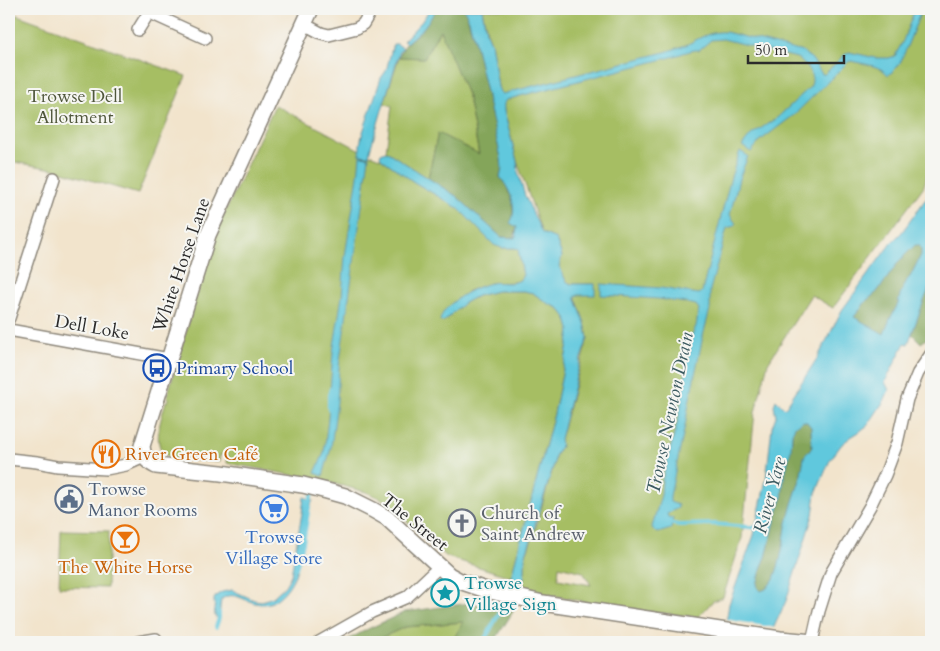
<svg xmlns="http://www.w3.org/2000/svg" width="940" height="651" viewBox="0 0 940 651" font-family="Cardo,serif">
<rect width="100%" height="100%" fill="#f6f6f2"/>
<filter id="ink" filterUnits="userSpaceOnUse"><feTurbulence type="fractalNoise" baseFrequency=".02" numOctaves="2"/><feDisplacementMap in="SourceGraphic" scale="10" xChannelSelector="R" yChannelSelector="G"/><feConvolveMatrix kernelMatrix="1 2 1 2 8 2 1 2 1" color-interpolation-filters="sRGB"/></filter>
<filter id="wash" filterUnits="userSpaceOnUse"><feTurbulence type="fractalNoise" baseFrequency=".0096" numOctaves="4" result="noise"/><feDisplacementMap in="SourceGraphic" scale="20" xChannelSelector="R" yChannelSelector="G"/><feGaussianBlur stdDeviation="1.12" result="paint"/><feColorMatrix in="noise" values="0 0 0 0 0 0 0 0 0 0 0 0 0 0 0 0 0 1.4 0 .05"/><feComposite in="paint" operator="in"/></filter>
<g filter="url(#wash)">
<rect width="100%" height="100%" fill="#f2e4cc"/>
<!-- green -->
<g fill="#a6be64" stroke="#687448" fill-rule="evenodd">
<path d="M482 9H931V161L924 186 833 308 811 295 768 363 755 412 742 538 723 597 713 601 698 617 616 608 525 590 523 584 525 571V557L533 537 554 464 555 456 561 446 560 439 588 338 585 323 575 295 595 284H571L566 281 559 266 562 256 556 239 542 233 517 161 498 87 491 42 487 32ZM559 566 583 572 591 585 558 579Z"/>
<path d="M9 12 186 76 138 194 53 169 9 161Z"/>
<path d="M440 29 468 97 479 155 438 133 428 178 386 151 392 106 384 103 399 57 424 58Z"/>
<path d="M275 105 360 150 382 159 414 182 458 208 502 248H515L518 249 523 275 521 279 517 282 491 283 468 291 443 322 464 303 477 296 497 291H524L533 293 549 304 559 308 567 319 570 329 568 345 554 414 511 577 447 557 382 499 366 492 324 481 227 463 228 455H220L219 462 177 459C147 455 161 420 166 401L168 402 169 398 167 397 213 238Z"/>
<path d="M61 530 109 531 107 588 59 587Z"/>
<path d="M464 622 452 642H376L385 636 405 627Z"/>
</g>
<!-- forest -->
<g fill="#84a55a" stroke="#586842">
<path d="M437 9H465L475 43 501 158 502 169 500 177 506 185 513 202V215L517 227 514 238 501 237 456 196 428 178 438 133 479 154 468 97 440 30 424 58 399 57C403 42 416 37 425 26 429 20 433 14 437 9Z"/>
<path d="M915 245H919L921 249V255L910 277 907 281 900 295 898 304 890 319 884 335 854 317 867 300 876 293 883 284 899 261Z"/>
<path d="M931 284V336L921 343 912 334 923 303Z"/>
<path d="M803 421 808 422 811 427 812 446 804 458 800 480 792 504 786 527 784 541 779 564 774 579 766 589 761 591 758 589 757 584 762 566 766 557 778 510 782 500 784 478 792 440V433L795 426Z"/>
<path d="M470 603 514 610 494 642H452L463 622 405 627 385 636 376 642H343L370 628 405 612Z"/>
</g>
<!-- water -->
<g fill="#60c8dd" stroke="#467a84" fill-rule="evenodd">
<path d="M430 9H437L424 27 406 43 403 41 422 21Z"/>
<path d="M464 9H482L486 31 491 42 498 87 500 92 502 94 665 52C672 50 680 47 688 44 702 37 710 31 726 32L803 52 812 59 822 74H825L843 56 849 52 876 58H889L895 56 903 41 915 9H922L902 59C899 66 894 71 888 75 881 65 862 64 851 61L848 62 794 115 761 140 751 152 742 146 751 135 778 117 810 87C817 76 805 64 797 58L723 39 711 40 699 50C691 49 677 56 668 58L520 96 506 100C503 103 504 107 504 111L517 161 518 172 525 196 542 233 556 239 562 256 559 266 566 281 571 284H595V295H578L575 297 585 323 588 338 581 358 560 439 561 446 555 456 554 464 535 525 533 534 525 557V571L523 584 504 581 511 577 554 414 568 345 570 329 567 319 559 308 549 304 533 293 524 291H497L477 296 464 303 443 322 440 321C442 304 475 286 491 283 499 281 510 285 518 281 521 280 521 278 523 275L518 249 515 248H502L494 245 458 208 414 182 382 159 380 156 381 153 386 151 456 196 501 237 514 238 516 237 517 227 510 223C511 221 513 218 513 216 516 202 508 187 500 177L502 169 501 158 475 43 469 20Z"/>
<path d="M393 44H397L403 48 400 50 370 150 369 156 360 155V145L362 135 381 78 386 71Z"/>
<path d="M740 151 748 156 739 179 730 215 736 224 734 226 727 228 710 290V309L703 336 689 403 685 426 670 496V502L678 505V508L667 514 668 517 673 518 671 529 658 533 654 531 652 527 661 495 662 480 679 416 685 378 686 362 690 352 691 338 696 326 699 309 696 305 692 304 659 299 601 295V284L661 288 699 294 702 292 731 177Z"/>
<path d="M360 156 369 157 339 367 337 402 331 448 323 476 315 473 324 453 328 418 333 352 342 296 345 256 358 176Z"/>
<path d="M931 195V284L923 303 908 344 905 343 885 382 889 390 884 401 868 425 859 432 851 437 842 444 830 460 816 493 813 515 786 601 767 642H723L729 604 754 535 766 480 772 427 776 416 774 405 776 400 785 408 818 357 842 310 891 243 902 232 925 200ZM915 245H919L921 249V255L910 277 907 280 900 295 898 304 890 319 884 334 854 317 867 300 876 293 883 284 899 261ZM803 421 807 422 811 427 812 446 811 449 807 452 804 457 800 480 792 504 786 527 784 541 779 564 774 579 766 589 761 591 758 589 757 584 762 566 766 557 778 510 782 499 784 478 791 450 792 433 795 426Z"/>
<path d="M304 497 313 500C305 518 303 537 299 556 297 564 297 573 293 579 289 588 281 597 272 602 251 611 236 586 221 600L219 617H215L214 599 217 595 222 592 232 590 254 600 262 601 273 597 285 586 291 575 302 513Z"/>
</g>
<!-- pier -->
<path fill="#f2e4cc" d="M724 619 776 628 770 642H720Z"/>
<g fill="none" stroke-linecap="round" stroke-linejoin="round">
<!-- stream -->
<g stroke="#60c8dd" stroke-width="4">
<path d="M329 409V395L331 388"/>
<path d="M668 523 680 525 715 524 760 528"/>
<path d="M296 568 303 543 310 500 313 492"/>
<path d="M216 627 219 618V612"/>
<path d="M483 642 508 598"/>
</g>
</g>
</g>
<g filter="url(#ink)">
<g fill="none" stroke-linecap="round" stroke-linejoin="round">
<!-- minor casing -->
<g stroke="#8e887c" stroke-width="14">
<g id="minor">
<path d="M148 12 205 38"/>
<path d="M304 24 321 33 329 35 357 28 363 24 372 9"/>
<path d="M138 30 148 14V9"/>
<path d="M9 318 54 178"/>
<path d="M9 330 169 359"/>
<path d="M9 459 37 462 58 466 106 469 126 465 144 457"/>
<path d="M138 642 156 639"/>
<path d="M319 642 372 612 407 597 440 566"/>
<path d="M812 642 819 611 831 573 870 506 885 475 897 443 907 399 918 373 931 354"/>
</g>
</g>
<!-- tertiary casing -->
<g stroke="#8e887c" stroke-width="18">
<path id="tertiary" d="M311 9 208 235 142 446C143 456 146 461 156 466L221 473 303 485 327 491 345 496 373 510 387 518 449 575 462 582 486 590 543 603 780 639 813 642"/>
</g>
<!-- minor -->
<use href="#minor" stroke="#fff" stroke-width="11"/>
<!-- tertiary -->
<use href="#tertiary" stroke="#fff" stroke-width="15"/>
</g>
</g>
<!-- icons -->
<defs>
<g id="bus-ring" transform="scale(1.4375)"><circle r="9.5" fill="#f6f6f2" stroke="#1a4fb4" stroke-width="1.5"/><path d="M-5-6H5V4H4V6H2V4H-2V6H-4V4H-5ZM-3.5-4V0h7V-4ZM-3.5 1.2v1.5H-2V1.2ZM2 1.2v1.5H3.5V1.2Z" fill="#1a4fb4"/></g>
<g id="restaurant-ring" transform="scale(1.4375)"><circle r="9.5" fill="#f6f6f2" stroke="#e8710a" stroke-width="1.5"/><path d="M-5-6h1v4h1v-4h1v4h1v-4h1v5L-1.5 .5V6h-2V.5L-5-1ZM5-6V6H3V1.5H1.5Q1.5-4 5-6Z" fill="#e8710a"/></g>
<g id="civic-ring" transform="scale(1.4375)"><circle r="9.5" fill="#f6f6f2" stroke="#5c6f8a" stroke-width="1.5"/><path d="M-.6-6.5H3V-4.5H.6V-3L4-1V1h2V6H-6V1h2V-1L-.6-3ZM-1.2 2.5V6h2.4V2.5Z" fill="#5c6f8a"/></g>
<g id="supermarket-ring" transform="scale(1.4375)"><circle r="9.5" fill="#f6f6f2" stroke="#3f7fe0" stroke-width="1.5"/><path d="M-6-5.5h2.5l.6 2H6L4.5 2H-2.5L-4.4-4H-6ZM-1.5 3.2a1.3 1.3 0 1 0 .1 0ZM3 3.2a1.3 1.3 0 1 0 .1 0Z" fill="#3f7fe0"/></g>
<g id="church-ring" transform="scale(1.4375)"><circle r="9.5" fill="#f6f6f2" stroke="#6b7280" stroke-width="1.5"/><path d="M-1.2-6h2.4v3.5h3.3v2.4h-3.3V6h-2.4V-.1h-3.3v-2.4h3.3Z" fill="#6b7280"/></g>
<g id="bar-ring" transform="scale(1.4375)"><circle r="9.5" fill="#f6f6f2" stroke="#e8710a" stroke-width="1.5"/><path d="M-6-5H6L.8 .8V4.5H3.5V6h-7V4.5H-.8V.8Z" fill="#e8710a"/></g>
<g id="sight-ring" transform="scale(1.4375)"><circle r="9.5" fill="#f6f6f2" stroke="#0f9aa8" stroke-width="1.5"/><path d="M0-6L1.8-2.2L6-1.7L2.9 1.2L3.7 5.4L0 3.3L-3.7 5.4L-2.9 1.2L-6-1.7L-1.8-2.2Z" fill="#0f9aa8"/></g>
</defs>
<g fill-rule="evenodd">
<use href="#bus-ring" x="157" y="368"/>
<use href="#restaurant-ring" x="106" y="454"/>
<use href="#civic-ring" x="69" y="499"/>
<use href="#supermarket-ring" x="274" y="509"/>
<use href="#church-ring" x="462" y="523"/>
<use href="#bar-ring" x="125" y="539"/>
<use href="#sight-ring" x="445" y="593"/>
</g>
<g text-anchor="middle" stroke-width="4" stroke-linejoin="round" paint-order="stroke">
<!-- park labels -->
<g font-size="18" fill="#50573c" stroke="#f6f6f2">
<text x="75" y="102">Trowse Dell<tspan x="75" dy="21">Allotment</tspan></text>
</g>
<!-- street labels -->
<g font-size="18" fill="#2b2b2b" stroke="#f6f6f2">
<text transform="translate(181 265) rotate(-71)" y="6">White Horse Lane</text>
<text transform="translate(92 327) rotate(10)" y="6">Dell Loke</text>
<text transform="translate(415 522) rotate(39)" y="6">The Street</text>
</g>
<!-- transit labels -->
<g font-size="18" fill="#164399" stroke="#f6f6f2" text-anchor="start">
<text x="176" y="374">Primary School</text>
</g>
<!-- food labels -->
<g font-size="18" fill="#c56008" stroke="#f6f6f2" text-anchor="start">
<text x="125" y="460">River Green Café</text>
<text x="125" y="573" text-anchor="middle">The White Horse</text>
</g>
<!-- service labels -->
<g font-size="18" fill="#4e5e75" stroke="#f6f6f2" text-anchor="start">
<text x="88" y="495">Trowse<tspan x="88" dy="21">Manor Rooms</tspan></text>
</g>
<!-- worship labels -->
<g font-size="18" fill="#5b616d" stroke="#f6f6f2" text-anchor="start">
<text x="481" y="519">Church of<tspan x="481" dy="21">Saint Andrew</tspan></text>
</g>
<!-- shop labels -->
<g font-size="18" fill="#366cbe" stroke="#f6f6f2">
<text x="274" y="543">Trowse<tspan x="274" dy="21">Village Store</tspan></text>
</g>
<!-- culture labels -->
<g font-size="18" fill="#0d838f" stroke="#f6f6f2" text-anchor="start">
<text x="464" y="589">Trowse<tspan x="464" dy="21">Village Sign</tspan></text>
</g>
<!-- water labels -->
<g font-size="19" font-style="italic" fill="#3b5a60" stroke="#f6f6f2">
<text transform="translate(669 413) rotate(-78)" y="7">Trowse Newton Drain</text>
<text transform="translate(769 495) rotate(-75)" y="7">River Yare</text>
</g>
</g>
<!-- margin -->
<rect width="940" height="651" fill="none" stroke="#f6f6f2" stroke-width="30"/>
<!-- scale -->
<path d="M748 55v8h96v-8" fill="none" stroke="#2b2b2b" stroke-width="2.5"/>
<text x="755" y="55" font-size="15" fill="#2b2b2b" stroke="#f6f6f2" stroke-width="4" paint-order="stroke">50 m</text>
</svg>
